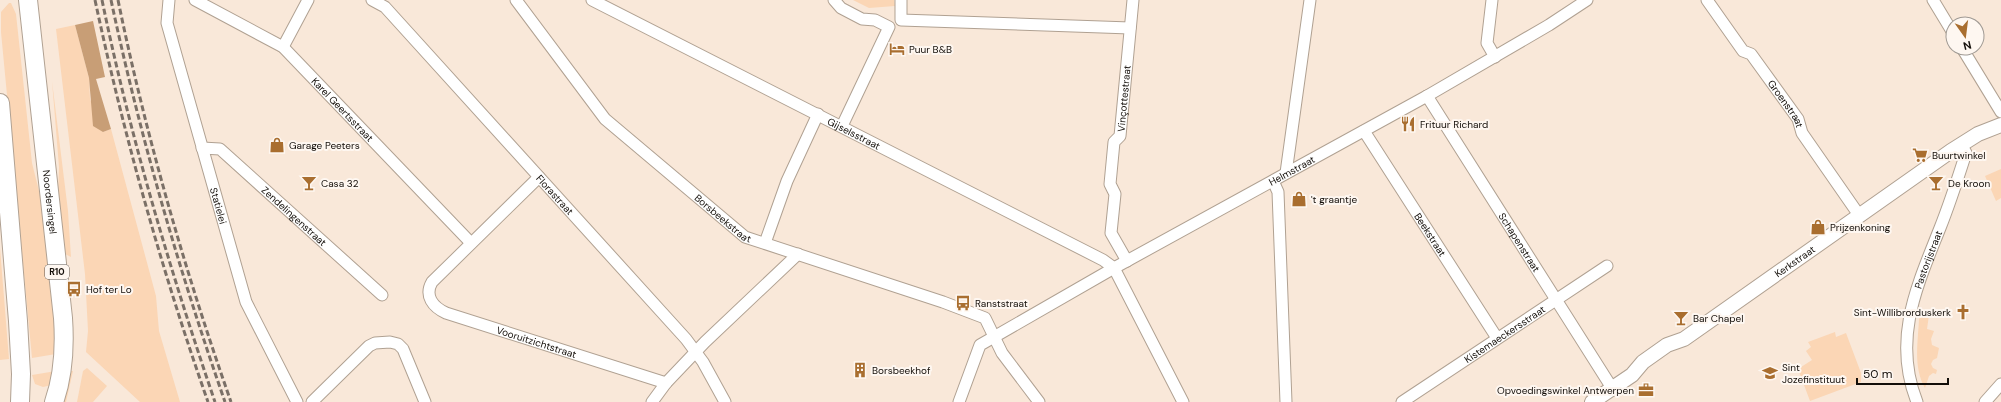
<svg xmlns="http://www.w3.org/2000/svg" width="2001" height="402" viewBox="0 0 2001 402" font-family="'DM Sans',sans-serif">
<rect width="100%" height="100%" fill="#f9e8d9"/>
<!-- green -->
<g fill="#fbd6b5">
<path d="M853 0H894L895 6 869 8Z"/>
<path d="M9 3H11L16 14 32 163 43 207 57 335 56 354 32 358 1 32V12Z"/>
<path d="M75 25 89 78 90 99 103 132 111 129 156 296 159 331 180 402H140L86 352 88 331 85 274 56 29Z"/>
<path d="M52 81 68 211 71 257 65 254 58 193 59 167Z"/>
<path d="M2001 169V198L1996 201 1985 176Z"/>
<path d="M0 248 9 359 0 360Z"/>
<path d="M1925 312 1929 315 1927 329 1934 331 1931 339 1932 345 1939 348 1937 358 1933 360 1931 364 1933 368 1937 370 1936 374 1933 373 1929 376 1925 388C1913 367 1918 342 1919 319Z"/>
<path d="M1835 332 1836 337 1846 333 1861 373V382L1810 401 1798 369 1812 360 1806 351 1811 347 1808 342Z"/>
<path d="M87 368 107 386 93 402H77L83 371Z"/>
<path d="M56 371 52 385 43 387 35 384 32 375Z"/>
<path d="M70 371H73L66 402H63Z"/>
</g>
<!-- forest -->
<path fill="#c89e76" d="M93 21 105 77 96 79 111 129 103 132 93 126 89 78 75 25Z"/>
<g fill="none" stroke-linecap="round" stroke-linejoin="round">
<!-- minor casing -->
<g stroke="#b0a192" stroke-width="13">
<g id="minor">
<path id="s1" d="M169 0 167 23 246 302 297 402"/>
<path id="s2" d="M195 0 283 47 471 243"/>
<path id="s3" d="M372 0 385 7 686 339 703 362 725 402"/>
<path id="s4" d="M516 0 605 119 745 237 943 302 985 318 1002 353 1039 402"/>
<path id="s5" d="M592 0 1103 260 1114 268 1183 402"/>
<path d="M834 0 841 8 862 19 875 20 889 27 842 126"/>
<path d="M901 0V20L1130 28"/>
<path d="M1492 0 1487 43 1495 57"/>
<path id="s6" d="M1707 0 1743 51 1751 54 1798 119 1802 133 1859 215"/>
<path d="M1933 0 1953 33"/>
<path d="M283 47 308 0"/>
<path d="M1962 48 2001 112"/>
<path id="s7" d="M1427 96 1612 388"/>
<path id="s8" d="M1364 131 1497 338"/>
<path id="s9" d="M202 148 220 149 382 295"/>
<path d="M1286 173 1310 0"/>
<path id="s10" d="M539 177 432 282C424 296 433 307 446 313L666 383"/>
<path d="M1273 181 1278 192 1286 402"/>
<path d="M765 243 787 181 818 114"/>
<path id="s11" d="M1127 261 1111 233 1115 194 1110 184 1114 142 1120 136 1133 0"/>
<path d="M312 402 369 346 375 343 390 342 398 344 403 349 425 402"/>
<path d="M652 402 666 383 705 342 798 254"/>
<path id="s12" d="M959 402 980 345 1114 268 1427 96 1549 25 1587 0"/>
<path id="s13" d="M1402 402 1607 266"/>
<path id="s14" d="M1917 402C1892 339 1917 286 1940 228 1950 203 1958 178 1966 153L1961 144"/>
<path d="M1985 402 2001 384"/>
</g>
</g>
<!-- tertiary casing -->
<g stroke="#b0a192" stroke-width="16">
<g id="tertiary">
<path id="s15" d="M1592 402 1632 375 1643 362 1667 345 1684 339 1951 151 1978 134 2001 125"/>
</g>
</g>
<!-- primary casing -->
<g stroke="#b0a192" stroke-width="20">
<g id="primary">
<path id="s16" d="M28 0 63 318C65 347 64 374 54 402"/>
<path d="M0 103 18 321 21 374 20 402"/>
</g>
</g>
<!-- minor -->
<use href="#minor" stroke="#fff" stroke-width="11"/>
<!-- tertiary -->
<use href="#tertiary" stroke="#fff" stroke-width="14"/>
<!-- primary -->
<use href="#primary" stroke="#fff" stroke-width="18"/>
<!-- rail -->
<g stroke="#7b7067" stroke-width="3" stroke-dasharray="6 3" stroke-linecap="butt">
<path d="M95 0C124 136 162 271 208 402"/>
<path d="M102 0C130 136 170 270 215 402"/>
<path d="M111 0C140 136 179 270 225 402"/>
<path d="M118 0C146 136 185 271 231 402"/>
</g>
</g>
<!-- icons -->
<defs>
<g id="hotel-bare" transform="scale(1.2)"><path d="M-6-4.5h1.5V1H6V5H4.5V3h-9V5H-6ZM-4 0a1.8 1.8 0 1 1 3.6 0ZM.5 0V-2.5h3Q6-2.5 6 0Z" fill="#a96e2f" stroke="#fef7f1" stroke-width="2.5" paint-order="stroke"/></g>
<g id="restaurant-bare" transform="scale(1.2)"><path d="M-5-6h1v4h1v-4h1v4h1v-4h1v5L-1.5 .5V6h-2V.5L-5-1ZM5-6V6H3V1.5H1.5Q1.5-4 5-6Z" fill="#a96e2f" stroke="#fef7f1" stroke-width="2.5" paint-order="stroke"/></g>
<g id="shop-bare" transform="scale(1.2)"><path d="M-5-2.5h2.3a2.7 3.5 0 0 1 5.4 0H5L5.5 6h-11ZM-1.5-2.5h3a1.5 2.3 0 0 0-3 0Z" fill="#a96e2f" stroke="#fef7f1" stroke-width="2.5" paint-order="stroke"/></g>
<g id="supermarket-bare" transform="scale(1.2)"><path d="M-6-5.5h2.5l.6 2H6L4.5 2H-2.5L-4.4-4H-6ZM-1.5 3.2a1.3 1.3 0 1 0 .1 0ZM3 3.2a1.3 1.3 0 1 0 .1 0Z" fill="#a96e2f" stroke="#fef7f1" stroke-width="2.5" paint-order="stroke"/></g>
<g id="bar-bare" transform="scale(1.2)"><path d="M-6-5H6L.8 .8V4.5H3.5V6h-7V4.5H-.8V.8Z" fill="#a96e2f" stroke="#fef7f1" stroke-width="2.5" paint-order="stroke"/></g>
<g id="bus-bare" transform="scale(1.2)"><path d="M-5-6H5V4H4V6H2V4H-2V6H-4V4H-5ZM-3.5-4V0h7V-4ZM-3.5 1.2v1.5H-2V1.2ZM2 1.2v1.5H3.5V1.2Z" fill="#a96e2f" stroke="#fef7f1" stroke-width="2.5" paint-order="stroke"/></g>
<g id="church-bare" transform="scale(1.2)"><path d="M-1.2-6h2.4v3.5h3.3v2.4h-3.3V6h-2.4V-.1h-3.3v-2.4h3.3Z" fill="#a96e2f" stroke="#fef7f1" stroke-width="2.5" paint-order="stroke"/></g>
<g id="building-bare" transform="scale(1.2)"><path d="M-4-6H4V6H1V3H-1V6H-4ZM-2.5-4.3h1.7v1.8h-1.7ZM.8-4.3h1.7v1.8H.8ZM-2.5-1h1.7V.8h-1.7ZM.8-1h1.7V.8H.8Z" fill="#a96e2f" stroke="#fef7f1" stroke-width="2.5" paint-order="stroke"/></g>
<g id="school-bare" transform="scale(1.2)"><path d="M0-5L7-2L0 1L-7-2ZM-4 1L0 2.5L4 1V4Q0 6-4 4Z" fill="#a96e2f" stroke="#fef7f1" stroke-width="2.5" paint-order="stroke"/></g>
<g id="office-bare" transform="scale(1.2)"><path d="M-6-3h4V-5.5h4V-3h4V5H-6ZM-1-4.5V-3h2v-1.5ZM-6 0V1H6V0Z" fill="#a96e2f" stroke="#fef7f1" stroke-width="2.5" paint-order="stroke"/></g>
</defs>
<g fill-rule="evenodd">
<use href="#hotel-bare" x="897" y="49"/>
<use href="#restaurant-bare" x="1408" y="124"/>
<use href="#shop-bare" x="277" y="145"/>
<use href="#supermarket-bare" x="1920" y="155"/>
<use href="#bar-bare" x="309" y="183"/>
<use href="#bar-bare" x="1936" y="183"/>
<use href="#shop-bare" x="1299" y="199"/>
<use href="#shop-bare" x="1818" y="227"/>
<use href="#bus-bare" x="74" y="289"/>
<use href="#bus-bare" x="963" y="303"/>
<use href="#church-bare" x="1963" y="312"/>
<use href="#bar-bare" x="1681" y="318"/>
<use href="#building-bare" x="860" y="370"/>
<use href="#school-bare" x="1770" y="373"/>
<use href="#office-bare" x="1646" y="390"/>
</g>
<g text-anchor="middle" stroke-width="4" stroke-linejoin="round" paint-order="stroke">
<!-- shield labels -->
<rect fill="#fef7f1" stroke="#5a544f" stroke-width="1" x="45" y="265" width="24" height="14" rx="3"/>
<g font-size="9" font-weight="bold" fill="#130e09">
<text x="57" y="275">R10</text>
</g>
<!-- poi labels -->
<g font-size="10" fill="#130e09" stroke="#fef7f1" text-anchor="start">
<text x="909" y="53">Puur B&amp;B</text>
<text x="1420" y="128">Frituur Richard</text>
<text x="289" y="149">Garage Peeters</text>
<text x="1932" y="159">Buurtwinkel</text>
<text x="321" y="187">Casa 32</text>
<text x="1948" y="187">De Kroon</text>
<text x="1311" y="203">'t graantje</text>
<text x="1830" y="231">Prijzenkoning</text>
<text x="86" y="293">Hof ter Lo</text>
<text x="975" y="307">Ranststraat</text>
<text x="1951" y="316" text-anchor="end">Sint-Willibrorduskerk</text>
<text x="1693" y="322">Bar Chapel</text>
<text x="1782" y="371">Sint<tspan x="1782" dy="12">Jozefinstituut</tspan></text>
<text x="872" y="374">Borsbeekhof</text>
<text x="1634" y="394" text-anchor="end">Opvoedingswinkel Antwerpen</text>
</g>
<!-- street labels -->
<g font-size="10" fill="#130e09" stroke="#fef7f1">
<text dy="4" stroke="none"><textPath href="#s11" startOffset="171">Vinçottestraat</textPath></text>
<text dy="4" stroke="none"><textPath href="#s6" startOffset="132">Groenstraat</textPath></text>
<text dy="4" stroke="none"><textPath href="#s2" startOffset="186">Karel Geertsstraat</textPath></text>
<text dy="4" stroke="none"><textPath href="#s5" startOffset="294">Gijselsstraat</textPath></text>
<text dy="4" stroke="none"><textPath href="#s12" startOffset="418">Helmstraat</textPath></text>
<text dy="4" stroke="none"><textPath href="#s3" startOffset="268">Florastraat</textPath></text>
<text dy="4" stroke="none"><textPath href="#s16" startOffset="203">Noordersingel</textPath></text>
<text dy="4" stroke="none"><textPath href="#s1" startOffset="213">Statielei</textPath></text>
<text dy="4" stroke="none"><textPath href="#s9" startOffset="118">Zendelingenstraat</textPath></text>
<text dy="4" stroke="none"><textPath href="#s4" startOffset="303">Borsbeekstraat</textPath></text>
<text dy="4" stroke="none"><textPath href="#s8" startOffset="123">Beekstraat</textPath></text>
<text dy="4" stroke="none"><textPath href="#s7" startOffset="173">Schapenstraat</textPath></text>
<text dy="4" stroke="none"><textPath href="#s14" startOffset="147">Pastorijstraat</textPath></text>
<text dy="4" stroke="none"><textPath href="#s15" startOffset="248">Kerkstraat</textPath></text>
<text dy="4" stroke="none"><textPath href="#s13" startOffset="123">Kistemaeckersstraat</textPath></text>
<text dy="4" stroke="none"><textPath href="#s10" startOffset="284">Vooruitzichtstraat</textPath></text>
</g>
</g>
<!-- north arrow -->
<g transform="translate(1965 36) rotate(166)"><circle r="19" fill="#fef7f1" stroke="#a09a94"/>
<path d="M0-3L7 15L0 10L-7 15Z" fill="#a96e2f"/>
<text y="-6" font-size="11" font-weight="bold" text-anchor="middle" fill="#130e09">N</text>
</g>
<!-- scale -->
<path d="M1857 378v6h91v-6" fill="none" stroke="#130e09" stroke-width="2"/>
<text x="1863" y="378" font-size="12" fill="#130e09" stroke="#fef7f1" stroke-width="3" paint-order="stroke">50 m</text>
</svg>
